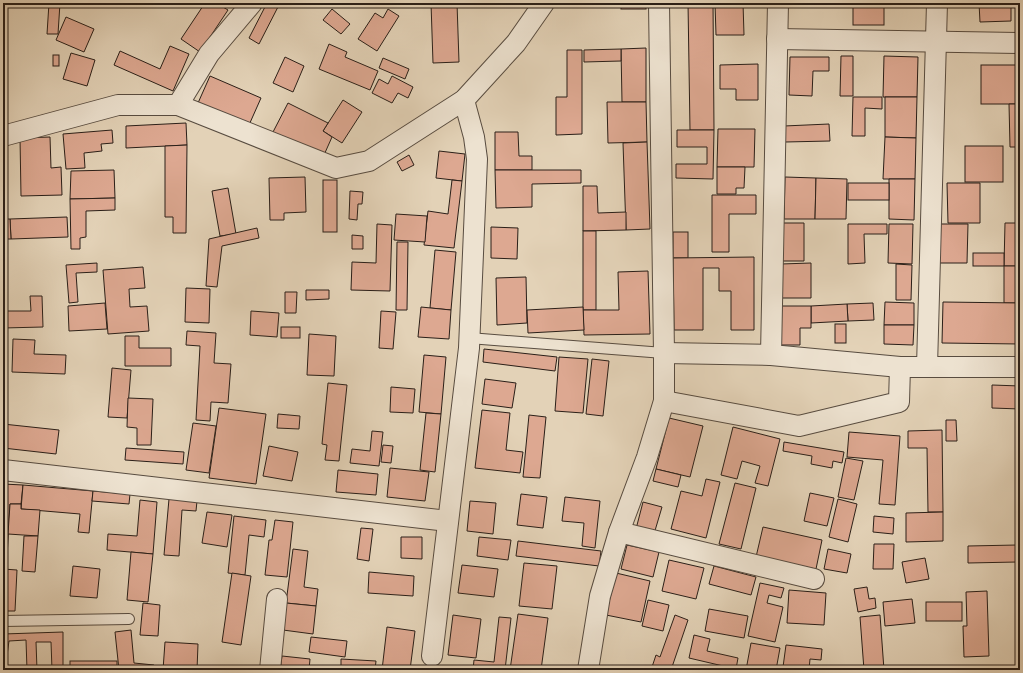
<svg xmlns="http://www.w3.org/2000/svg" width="1023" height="673" viewBox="0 0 1023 673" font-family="'IM FELL DW Pica',serif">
<rect width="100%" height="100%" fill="#e3d2b7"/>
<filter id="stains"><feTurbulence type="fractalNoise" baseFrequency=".005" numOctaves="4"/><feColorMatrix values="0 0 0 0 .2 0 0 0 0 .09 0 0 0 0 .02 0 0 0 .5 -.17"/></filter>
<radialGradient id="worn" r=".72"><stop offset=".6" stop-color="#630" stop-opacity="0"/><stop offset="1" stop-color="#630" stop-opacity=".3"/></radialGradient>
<!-- building -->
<g fill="#dda891" stroke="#2a1f18">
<path d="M49 3H60L58 34H47Z"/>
<path d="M205 3H216L228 10 200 52 181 39Z"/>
<path d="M267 3H280L259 44 249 38Z"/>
<path d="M431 3H457L459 62 433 63Z"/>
<rect x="621" y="3" width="25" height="6"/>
<path d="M688 3H713L714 130H690Z"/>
<path d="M715 3H743L744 35H716Z"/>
<rect x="853" y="3" width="31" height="22"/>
<path d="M979 3H1011V21L980 22Z"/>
<path d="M332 9 350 24 341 34 323 20Z"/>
<path d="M388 9 399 16 377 51 358 39 375 13 383 18Z"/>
<path d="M66 17 94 29 84 52 56 40Z"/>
<path d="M329 44 347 52 345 57 378 71 370 90 319 69Z"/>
<path d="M170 46 189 54 173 91 114 65 120 51 160 69Z"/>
<path d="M646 48V102H622L621 49Z"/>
<path d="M621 49V61L584 62V50Z"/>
<path d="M567 50H582V134L556 135V97H567Z"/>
<path d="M71 53 95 60 87 86 63 79Z"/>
<rect x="53" y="55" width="6" height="11"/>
<path d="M841 56H853V96H840Z"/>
<path d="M884 56 918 57 917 97H883Z"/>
<path d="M285 57 304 66 293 92 273 83Z"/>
<path d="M790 57H829V71H813L812 96 789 95Z"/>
<path d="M383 58 409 69 405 79 379 68Z"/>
<path d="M758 64V100H736V89H720V65Z"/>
<rect x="981" y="65" width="39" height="39"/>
<path d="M210 76 261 98 249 125 198 103Z"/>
<path d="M392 76 413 87 408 98 398 93 392 103 372 93 379 79 388 84Z"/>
<path d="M853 97H882V109L865 108V136H852Z"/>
<path d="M885 97H917L916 138 885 137Z"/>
<path d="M343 100 362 112 342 143 323 131Z"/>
<path d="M607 102H646L647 142 608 143Z"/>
<path d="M288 103 328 123 323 131 332 137 324 155 273 132Z"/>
<path d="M1009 104H1020V147H1010Z"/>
<path d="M186 123 187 145 126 148V126Z"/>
<path d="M829 124 830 141 785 142 784 126Z"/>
<path d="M718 129H755L754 167H717Z"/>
<path d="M112 130 113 143 101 144 102 151 84 153 85 168 66 169 63 134Z"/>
<path d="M677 130H714L713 179 676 178V164H707V147H677Z"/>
<path d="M495 132H518L519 156H532V170H495Z"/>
<path d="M50 137 51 168 61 167 62 195 21 196 20 138Z"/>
<path d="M885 137 916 138 915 179H883Z"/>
<path d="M647 142 650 229 626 230 623 143Z"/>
<path d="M187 145 186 233H173V217H165V146Z"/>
<rect x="965" y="146" width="38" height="36"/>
<path d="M439 151 465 154 462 181 436 178Z"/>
<path d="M409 155 414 165 402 171 397 162Z"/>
<path d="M717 167H745L744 188H736V194H717Z"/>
<path d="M114 170 115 198 70 199 71 171Z"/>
<path d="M495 170H581V183L532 184V207L496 208Z"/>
<path d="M305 177 306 212 284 213V220H270L269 178Z"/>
<path d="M785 177 816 178 815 219H784Z"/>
<path d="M816 178 847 179 846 219H815Z"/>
<path d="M889 179H915L914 220 889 219Z"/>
<rect x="323" y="180" width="14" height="52"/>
<path d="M452 180 462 181 454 248 424 245 428 211 448 214Z"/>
<rect x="848" y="183" width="41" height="17"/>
<path d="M947 183H980V223H948Z"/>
<path d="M583 186H597L598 213 626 212V230L583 231Z"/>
<path d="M228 188 236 234 220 236 212 191Z"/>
<path d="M350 191 363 192 362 204H358L357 220 349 219Z"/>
<path d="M712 195H756V214H729V252H712Z"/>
<path d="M115 198V210L86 211V237L80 238V249H71L70 199Z"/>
<path d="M396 214 427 216 425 242 394 240Z"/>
<path d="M67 217 68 237 11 239 10 219Z"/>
<path d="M3 219H10L11 239H3Z"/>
<path d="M782 223H804V261H781Z"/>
<path d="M1005 223H1020V266H1004Z"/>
<path d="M377 224 392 225 390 291 351 290 352 262 376 263Z"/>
<path d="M848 224H887V234H864L865 263 848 264Z"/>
<path d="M889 224H913L912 264 888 263Z"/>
<path d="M940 224H968L967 263H939Z"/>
<path d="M491 227 518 228 517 259 491 258Z"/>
<path d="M257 228 259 238 222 246 217 287 206 286 209 239Z"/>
<rect x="583" y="231" width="13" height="79"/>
<rect x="673" y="232" width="15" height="26"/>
<path d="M352 235 363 236V249H352Z"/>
<path d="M397 242H408L407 310H396Z"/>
<path d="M435 250 456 252 451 310 430 308Z"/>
<rect x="973" y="253" width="31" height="13"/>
<path d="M754 257V330H731V291H719V268H703V330H674L673 258Z"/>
<path d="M97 263V272L76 273 78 302 69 303 66 265Z"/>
<path d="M811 263V298H781V264Z"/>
<path d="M896 264 912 265 911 300H896Z"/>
<rect x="1004" y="266" width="16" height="37"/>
<path d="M143 267 145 288 129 289 130 307 147 306 149 331 108 334 103 270Z"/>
<path d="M648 271 650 334 584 335 583 310H619L618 272Z"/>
<path d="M526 277 527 323 497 325 496 278Z"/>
<path d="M186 288 210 289 209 323 185 322Z"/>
<path d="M306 290H329V299L306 300Z"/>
<path d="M285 292H297L296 313H285Z"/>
<path d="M30 296H42L43 327 3 328V298L4 311H31Z"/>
<path d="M885 302 914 303V325H884Z"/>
<path d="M943 302 1020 303V344L942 343Z"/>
<path d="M105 303 107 329 69 331 68 306Z"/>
<path d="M873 303 874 320 848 321 847 304Z"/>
<path d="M847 304 848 321 811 323V306Z"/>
<path d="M780 306H811V328H800V345H780Z"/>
<path d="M421 307 451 310 449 339 418 337Z"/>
<path d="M583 307 584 330 528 333 527 310Z"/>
<path d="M251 311 279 313 277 337 250 335Z"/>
<path d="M381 311 396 312 393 349 379 348Z"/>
<rect x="835" y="324" width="11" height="19"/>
<path d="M884 325H914L913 345 884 344Z"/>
<rect x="281" y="327" width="19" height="11"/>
<path d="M187 331 216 333 214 363 231 364 228 403 211 402 210 421 196 420 200 346 186 345Z"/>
<path d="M309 334 336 336 334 376 307 375Z"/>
<path d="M125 336H139V348H171V366H125Z"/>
<path d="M13 339 35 340 34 354 66 355 65 374 12 372Z"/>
<path d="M484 349 557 357 555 371 483 362Z"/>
<path d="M424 355 446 357 441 414 419 412Z"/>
<path d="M559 357 588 359 583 413 555 411Z"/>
<path d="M592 359 609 361 603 416 586 414Z"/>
<path d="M112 368 131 370 127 418 108 417Z"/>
<path d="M485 379 516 383 512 408 482 404Z"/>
<path d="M328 383 347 385 339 461 325 460 327 445 322 444Z"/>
<path d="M992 385 1020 386V409L992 408Z"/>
<path d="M391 387 415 389 413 413 390 412Z"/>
<path d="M128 398 153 399 151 445H137V428L127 427Z"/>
<path d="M219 408 266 414 256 484 209 478Z"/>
<path d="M482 410 510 413 506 450 523 452 520 473 475 468Z"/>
<path d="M426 413 441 414 435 472 420 470Z"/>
<path d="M278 414 300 416 299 429 277 428Z"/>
<path d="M529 415 546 417 540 478 523 477Z"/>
<path d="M669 418 703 426 690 477 656 469Z"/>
<path d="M946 420H956L957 441H946Z"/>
<path d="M193 423 216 426 209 473 186 470Z"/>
<path d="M3 424 59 430 56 454 3 448Z"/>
<path d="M733 427 780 439 768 486 755 483 760 466 742 461 737 479 721 475Z"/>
<path d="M942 430 943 512H928L927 448H908V431Z"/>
<path d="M372 431 383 432 379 466 350 463 352 449 370 451Z"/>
<path d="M849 432 900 436 895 505 879 504 883 460 847 457Z"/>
<path d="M784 442 844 452 842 463 833 461 832 468 811 464 812 456 783 451Z"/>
<path d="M383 445 393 446 391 463 381 462Z"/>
<path d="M269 446 298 452 292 481 263 476Z"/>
<path d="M126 448 184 452 183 464 125 460Z"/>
<path d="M846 458 863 461 854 500 838 497Z"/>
<path d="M390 468 429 472 425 501 387 497Z"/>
<path d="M656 469 681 475 678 487 653 481Z"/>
<path d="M338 470 378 474 376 495 336 492Z"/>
<path d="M706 479 720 482 706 538 671 529 681 491 702 496Z"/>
<path d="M735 483 756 488 741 549 719 544Z"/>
<path d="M3 484 23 485 21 504H10L7 557H3Z"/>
<path d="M23 485 93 491 89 533 78 532 80 514 21 509Z"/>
<path d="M93 491 130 494 129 504 92 501Z"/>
<path d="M810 493 834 498 827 526 804 521Z"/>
<path d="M521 494 547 497 543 528 517 525Z"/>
<path d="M565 497 600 501 595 548 582 546 584 523 562 521Z"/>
<path d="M169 499 197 501 196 511 182 510 179 556 164 555Z"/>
<path d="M838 499 857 504 848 542 829 537Z"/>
<path d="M140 500 157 502 153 554 107 550 108 534 137 536Z"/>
<path d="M470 501 496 503 493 534 467 531Z"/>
<path d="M643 502 662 507 654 534 636 529Z"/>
<path d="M10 504H21V509L40 510 38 536 8 534Z"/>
<path d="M207 512 232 515 227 547 202 543Z"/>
<path d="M943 512V541L906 542V513Z"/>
<path d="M234 516 266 520 264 537 249 535 245 575 228 573Z"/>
<path d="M874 516 894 518 893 534 873 532Z"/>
<path d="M275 520 293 522 287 577 265 575 269 540H272Z"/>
<path d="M763 527 822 540 816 569 756 557Z"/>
<path d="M361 528 373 529 369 561 357 559Z"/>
<path d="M24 536H38L35 572 22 571Z"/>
<path d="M401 537H422V559L401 558Z"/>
<path d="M479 537 511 540 508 560 477 556Z"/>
<path d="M518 541 601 551 599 566 516 556Z"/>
<path d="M874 544H894L893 569H873Z"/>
<path d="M627 545 659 552 653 577 621 569Z"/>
<path d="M1017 545V562L968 563V546Z"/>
<path d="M293 549 308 551 304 587 318 589 316 606 286 603Z"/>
<path d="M828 549 851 554 847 573 824 569Z"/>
<path d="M131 552 153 554 148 602 127 600Z"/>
<path d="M925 558 929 579 906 583 902 562Z"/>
<path d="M669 560 704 568 696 599 662 591Z"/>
<path d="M524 563 557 566 552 609 519 606Z"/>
<path d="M462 565 498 569 494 597 458 593Z"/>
<path d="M73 566 100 569 97 598 70 596Z"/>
<path d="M714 566 756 577 751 595 709 584Z"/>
<path d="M3 569 17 570 15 611H3Z"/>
<path d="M369 572 414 576 413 596 368 593Z"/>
<path d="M232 573 251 576 241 645 222 642Z"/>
<path d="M616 573 650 581 641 622 606 615Z"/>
<path d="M760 583 784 588 781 598 769 595 767 603 783 607 775 642 748 636Z"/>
<path d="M867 587 869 599 875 598 876 608 858 612 854 589Z"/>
<path d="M789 590 826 593 824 625 787 623Z"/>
<path d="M987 591 989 656 964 657 963 626H967L966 592Z"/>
<path d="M912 599 915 623 885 626 883 602Z"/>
<path d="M648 600 669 605 663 631 642 626Z"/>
<rect x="926" y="602" width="36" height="19"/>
<path d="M143 603 160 605 158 636 140 635Z"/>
<path d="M286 603 316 606 313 634 283 630Z"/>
<path d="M709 609 748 616 744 638 705 631Z"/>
<path d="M518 614 548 618 541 670H510Z"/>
<path d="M453 615 481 619 476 658 448 655Z"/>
<path d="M675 615 688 620 671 670H651L656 655 660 657Z"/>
<path d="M880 615 884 670H864L860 617Z"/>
<path d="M499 617 511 618 505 670H473L474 660 494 662Z"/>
<path d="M387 627 415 631 410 670H382Z"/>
<path d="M131 630 134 663 154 665 153 670H119L115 632Z"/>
<path d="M63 632V670H52L51 642H36L37 670H23H27L26 640 9 641 5 670H3V634Z"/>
<path d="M694 635 710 639 707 651 738 658 736 669 689 658Z"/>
<path d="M311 637 347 641 345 657 309 652Z"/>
<path d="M165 642 198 644 197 670H163Z"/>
<path d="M751 643 780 648 776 670H746Z"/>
<path d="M786 645 822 649 821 660 810 659 809 670 783 667Z"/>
<path d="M282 656 310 659 309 670H280Z"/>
<path d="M341 659 376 661 375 670H341Z"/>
<rect x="70" y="661" width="47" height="9"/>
</g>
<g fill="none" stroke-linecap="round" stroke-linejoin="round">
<!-- service casing -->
<g stroke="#584c40" stroke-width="12">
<g id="service">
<path d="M469 338 664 353"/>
<path d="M3 621 129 619"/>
</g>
</g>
<!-- minor casing -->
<g stroke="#584c40" stroke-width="22">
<g id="minor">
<path d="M778 3 771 355 900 367"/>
<path d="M777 39 1020 43"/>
<path d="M178 105 336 168 369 161 464 100 516 43 544 3"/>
<path d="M3 136 118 105H178L209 54 252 3"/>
<path d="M664 353 771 355"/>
<path d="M927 367 937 3"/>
<path d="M664 401 799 426 899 402 900 367H1020"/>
<path d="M3 470 448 521"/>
<path d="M619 532 814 579"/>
<path d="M432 656 469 348 477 159 474 137 464 100"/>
<path d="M270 670 277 599"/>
<path d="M588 670 600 596 619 532 647 457 664 401V353L659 3"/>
</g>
</g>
<!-- service -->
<use href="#service" stroke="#ede2d0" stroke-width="10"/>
<!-- minor -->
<use href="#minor" stroke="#ede2d0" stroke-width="20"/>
</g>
<!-- margin -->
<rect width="1023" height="673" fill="none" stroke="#e3d2b7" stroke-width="16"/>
<rect x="4" y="4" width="1015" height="665" fill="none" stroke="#2a1f18" stroke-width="2"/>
<rect x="8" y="8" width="1007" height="657" fill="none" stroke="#2a1f18"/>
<rect width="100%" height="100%" filter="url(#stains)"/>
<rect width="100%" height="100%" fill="url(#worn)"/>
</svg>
